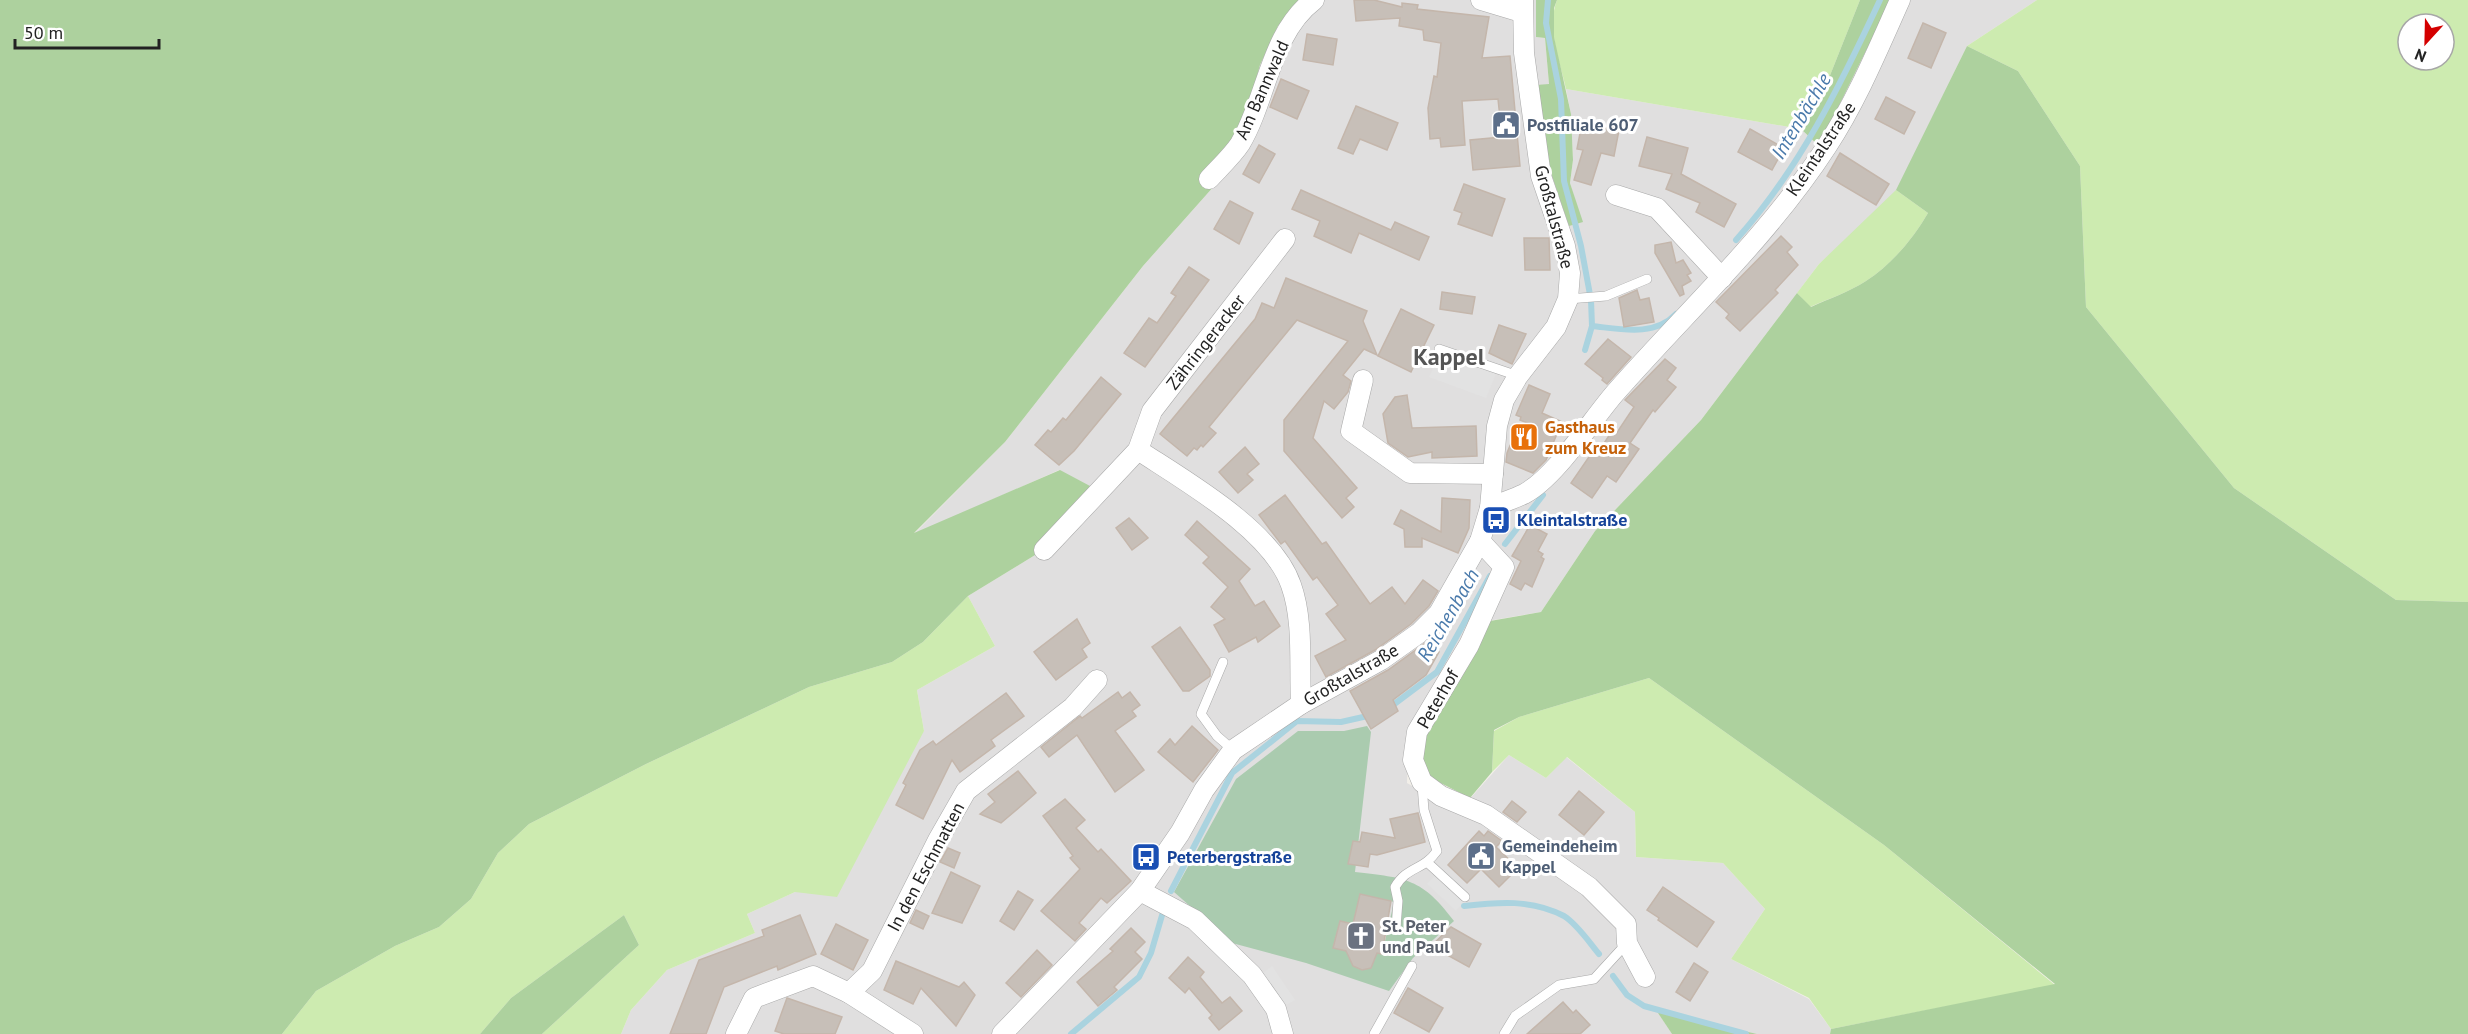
<svg xmlns="http://www.w3.org/2000/svg" width="2468" height="1034" viewBox="0 0 2468 1034" font-family="'PT Sans',sans-serif">
<rect width="100%" height="100%" fill="#f2efe9"/>
<!-- residential -->
<path fill="#e0dfdf" d="M1300 0H1536V37L1545 38 1549 85H1536L1551 173 1582 222 1570 183 1573 160 1571 114 1566 89 1801 129 1819 146 1891 0H2037L1967 46 1894 196 1819 264 1701 420 1595 531 1541 612 1470 624 1409 731 1407 783 1458 812 1509 755 1546 778 1566 757 1635 812 1636 857 1723 863 1765 909 1731 959 1809 999 1831 1029 1830 1034H1757L1657 1011 1672 1034H621L631 1010 667 970 755 933 747 914 795 892 924 731 917 690 995 646 968 596 1040 552 1059 470 913 535 1005 442 1143 266 1215 185 1247 112 1260 65 1278 26Z"/>
<!-- grass -->
<g fill="#cdebb0" fill-rule="evenodd">
<path d="M1557 0H1860L1827 83 1801 129 1566 89C1560 61 1546 28 1557 0Z"/>
<path d="M2037 0H2468V602L2396 600 2234 488 2086 307 2080 166 2018 71 1967 46ZM2408 24H2444V60H2408Z"/>
<path d="M1896 190 1928 213C1913 239 1891 265 1866 281 1849 292 1828 299 1810 307L1797 293 1819 264Z"/>
<path d="M968 596 995 646 917 690 924 731 837 897 795 892 747 914 755 933 667 970 631 1010 621 1034H542L639 945 624 915 511 998 480 1034H282L316 991 395 946 439 927 471 899 498 853 529 824 646 764 809 687 892 662 923 642Z"/>
<path d="M1649 678 1884 845 2055 985 1831 1029 1809 998 1731 959 1765 909 1723 863 1636 857 1635 812 1567 757 1546 778 1509 755 1492 772 1494 731 1519 717Z"/>
</g>
<!-- forest -->
<g fill="#add19e">
<path d="M0 0H1300L1278 26 1260 65 1247 112 1215 185 1143 266 1005 442 914 533 1060 470 1090 486 1040 552 968 596 923 642 892 662 809 687 646 764 529 824 498 853 471 899 439 927 395 946 316 991 282 1034H0Z"/>
<path d="M1536 0H1557L1554 8V37L1571 114 1573 160 1570 183 1583 222 1569 226 1551 173 1536 85 1549 84 1545 38 1536 37Z"/>
<path d="M1860 0H1891L1819 146 1801 129 1827 83Z"/>
<path d="M1967 46 2018 71 2080 166 2086 307 2234 488 2396 600 2468 602V1034H1830L1831 1029 2055 984 1884 845 1649 678 1519 717 1494 730 1492 772 1470 798 1425 775 1419 741 1490 621 1541 612 1595 531 1701 420 1797 293 1811 307C1828 299 1849 292 1866 281 1891 265 1913 239 1928 213L1896 190Z"/>
<path d="M624 915 639 945 542 1034H480L511 998Z"/>
<path d="M1656 1010 1757 1034H1672Z"/>
</g>
<!-- cemetery -->
<path fill="#aacbaf" fill-rule="evenodd" d="M1367 726 1371 732 1355 872C1406 878 1422 878 1454 921L1413 958 1389 991 1306 963 1232 943 1174 892 1236 779 1298 731H1344ZM1360 894 1394 902 1382 954 1377 953 1371 968 1362 970 1351 962V952L1333 947 1340 921 1353 924Z"/>
<!-- parking -->
<g fill="#e2e2e2">
<path d="M1441 350 1498 369 1486 398 1429 377Z"/>
<path d="M1435 875 1464 902 1456 911 1427 884Z"/>
<path d="M1272 966 1295 1000 1283 1007 1261 975Z"/>
</g>
<g fill="none" stroke-linecap="round" stroke-linejoin="round">
<!-- stream -->
<g stroke="#aad3df" stroke-width="6">
<path d="M1548 0 1546 23 1561 99 1564 181 1581 246 1591 300 1592 326 1585 350"/>
<path d="M1736 240C1799 170 1841 84 1880 0"/>
<path d="M1592 326C1621 329 1654 337 1676 314"/>
<path d="M1505 544 1543 495"/>
<path d="M1389 708 1437 672 1490 576"/>
<path d="M1171 891 1232 773 1297 721 1341 722 1372 715"/>
<path d="M1464 906C1498 902 1532 899 1564 916 1577 924 1589 942 1599 954"/>
<path d="M1613 976 1627 995 1644 1006 1746 1034"/>
<path d="M1071 1034 1139 977 1151 953 1163 912"/>
</g>
</g>
<!-- building -->
<g fill="#c7bfb8" stroke="#c4b6ab" stroke-width="1.5">
<path d="M1354 0H1374L1402 7V3L1418 5 1417 9 1489 17 1482 58 1510 56 1520 166 1473 170 1470 140 1502 137 1498 99 1462 101 1465 145 1441 147 1440 138 1430 139 1428 108 1434 76 1437 77 1441 43 1424 40 1423 30 1399 26 1400 18 1356 21Z"/>
<path d="M1923 23 1946 33 1931 68 1908 58Z"/>
<path d="M1307 34 1337 39 1333 65 1303 60Z"/>
<path d="M1281 79 1309 91 1297 119 1270 107Z"/>
<path d="M1886 97 1915 112 1904 134 1875 119Z"/>
<path d="M1356 106 1398 123 1387 150 1360 139 1353 154 1338 148Z"/>
<path d="M1582 123 1619 130 1614 156 1601 153 1591 185 1574 180 1583 150 1577 149Z"/>
<path d="M1750 129 1784 148 1772 170 1738 152Z"/>
<path d="M1647 137 1688 148 1681 174 1736 204 1724 227 1696 212 1700 203 1666 189 1672 174 1639 166Z"/>
<path d="M1259 145 1275 154 1259 183 1243 174Z"/>
<path d="M1840 153 1889 184 1876 205 1827 176Z"/>
<path d="M1464 184 1505 199 1492 236 1458 224 1462 213 1454 210Z"/>
<path d="M1301 190 1391 230 1395 222 1429 237 1419 260 1359 233 1351 253 1314 236 1320 221 1292 209Z"/>
<path d="M1230 201 1253 213 1239 244 1214 229Z"/>
<path d="M1781 236 1792 247 1787 252 1798 265 1775 290 1778 293 1740 331 1726 318 1729 314 1716 302Z"/>
<path d="M1524 238H1549L1550 270H1525Z"/>
<path d="M1671 242 1676 263 1683 260 1691 273 1687 275 1691 281 1682 286 1684 294 1680 296 1655 253V245Z"/>
<path d="M1189 267 1209 280 1145 367 1124 353 1149 318 1157 323 1176 296 1171 293Z"/>
<path d="M1286 278 1367 311 1363 321 1377 355 1364 349 1343 375 1351 381 1348 392 1334 409 1324 401 1313 438 1357 488 1346 498 1354 507 1342 518 1284 451V420L1348 341 1297 320 1209 427 1216 433 1203 447 1201 445 1197 450 1194 448 1187 456 1160 434 1255 319 1262 303 1274 308Z"/>
<path d="M1637 290 1640 300 1649 298 1654 322 1624 327 1619 298Z"/>
<path d="M1442 292 1475 297 1472 314 1440 309Z"/>
<path d="M1401 309 1434 325 1411 372 1378 356Z"/>
<path d="M1499 325 1526 334 1512 364 1489 353Z"/>
<path d="M1608 339 1631 357 1607 384 1602 380 1603 378 1585 364Z"/>
<path d="M1665 359 1676 368 1667 380 1676 387 1655 412 1653 410 1630 443 1639 449 1616 482 1607 476 1592 498 1571 483 1593 451 1597 454 1612 431 1616 434 1634 407 1625 400Z"/>
<path d="M1101 377 1121 394 1074 451 1059 465 1035 445 1048 430 1051 432 1063 418 1066 420Z"/>
<path d="M1529 385 1550 394 1542 413 1562 422 1546 460 1533 473 1506 462 1507 453 1518 426 1532 425 1520 420 1521 417 1516 415Z"/>
<path d="M1407 395 1412 428 1476 426 1477 456 1432 458V452L1408 457 1388 443 1383 414 1395 397Z"/>
<path d="M1245 447 1259 464 1247 474 1253 480 1238 493 1219 472Z"/>
<path d="M1285 495 1322 544 1326 542 1370 604 1392 587 1405 604 1423 580 1438 591 1429 606 1411 624 1375 650 1326 677 1315 656 1346 640 1326 614 1338 605 1317 577 1313 580 1285 541 1281 544 1259 515Z"/>
<path d="M1442 498 1470 500 1469 528 1458 553 1422 538V547H1405L1404 529 1394 524 1401 510 1441 532Z"/>
<path d="M1129 518 1148 538 1132 550 1116 528Z"/>
<path d="M1197 521 1250 569 1239 581 1255 606 1264 601 1280 626 1258 642 1256 637 1229 652 1214 625 1225 619 1211 607 1228 587 1203 563 1209 557 1185 535Z"/>
<path d="M1530 525 1547 534 1538 551 1543 554 1541 557 1544 559 1532 587 1525 583 1521 590 1510 584 1521 561 1512 556Z"/>
<path d="M1077 619 1090 643 1082 649 1087 657 1056 680 1034 652Z"/>
<path d="M1180 627 1210 670V676L1189 691H1183L1152 647Z"/>
<path d="M1428 641 1439 652 1426 675 1393 700 1398 711 1371 729 1350 691 1388 670Z"/>
<path d="M1118 692 1122 698 1130 692 1140 705 1132 711 1136 716 1115 731 1144 770 1115 792 1077 735 1049 757 1041 747 1080 716 1082 718Z"/>
<path d="M1006 693 1024 716 991 740 995 746 960 772 952 760 923 819 896 805 906 785 903 783 920 750 933 741 936 745Z"/>
<path d="M1192 726 1218 750 1193 782 1158 752 1170 739 1175 745Z"/>
<path d="M1018 771 1036 793 1001 823 980 814 995 802 988 794Z"/>
<path d="M1579 791 1604 812 1584 835 1559 815Z"/>
<path d="M1065 799 1085 820 1076 828 1098 852 1101 849 1131 881 1107 903 1101 898 1079 923 1086 929 1075 941 1041 911 1080 869 1070 858 1073 856 1043 816Z"/>
<path d="M1512 801 1526 812 1517 822 1503 812Z"/>
<path d="M1418 813 1425 842 1377 855 1370 854 1368 867 1348 864 1353 841 1360 842 1362 832 1395 838 1390 819Z"/>
<path d="M1479 831 1484 836 1488 831 1502 841 1496 847 1518 868 1499 887 1481 869 1467 883 1448 865Z"/>
<path d="M948 848 960 853 954 868 940 862Z"/>
<path d="M951 872 980 886 962 923 932 913Z"/>
<path d="M1663 887 1714 922 1697 947 1658 920 1659 918 1647 910Z"/>
<path d="M1018 891 1033 900 1014 930 1000 921Z"/>
<path d="M1360 894 1391 901 1382 954 1377 953 1371 968 1362 970 1353 966 1346 951 1333 948 1340 921 1353 924Z"/>
<path d="M916 910 929 916 923 929 910 923Z"/>
<path d="M800 915 816 954 778 970 777 966 724 987 706 1034H670L699 960 764 936 762 930Z"/>
<path d="M836 924 868 940 853 970 821 954Z"/>
<path d="M1451 927 1481 944 1469 967 1431 946Z"/>
<path d="M1131 928 1145 942 1135 952 1142 959 1114 987 1117 990 1098 1006 1077 982 1113 951 1110 949Z"/>
<path d="M1037 950 1052 965 1021 997 1006 983Z"/>
<path d="M1188 957 1204 972 1200 977 1222 1003 1230 997 1242 1011 1219 1030 1209 1018 1212 1015 1189 988 1185 993 1169 978Z"/>
<path d="M896 961 959 987 964 982 975 995 956 1026 921 988 913 1004 884 990Z"/>
<path d="M1694 963 1708 972 1690 1001 1676 992Z"/>
<path d="M1408 988 1443 1008 1429 1032 1394 1013Z"/>
<path d="M787 998 842 1017 835 1034H784L775 1031Z"/>
<path d="M1563 1002 1573 1013 1576 1010 1590 1025 1580 1034H1527Z"/>
</g>
<g fill="none" stroke-linecap="round" stroke-linejoin="round">
<!-- lane casing -->
<g stroke="#a9a9a9" stroke-width="10">
<g id="lane">
<path d="M1568 299 1606 296 1647 279"/>
<path d="M1439 349 1518 376"/>
<path d="M1223 662 1201 714 1217 736 1233 750"/>
<path d="M1428 863 1465 897"/>
<path d="M1396 927 1398 901 1395 887C1407 866 1423 871 1437 851L1424 810 1422 785"/>
<path d="M1374 1034 1412 966"/>
<path d="M1504 1034 1515 1016 1559 985 1594 979 1627 943"/>
</g>
</g>
<!-- street casing -->
<g stroke="#a9a9a9" stroke-width="21">
<g id="street">
<path d="M1481 0 1521 12"/>
<path d="M1209 179C1219 168 1232 156 1240 144 1267 99 1270 33 1314 0"/>
<path d="M1616 195 1657 208 1722 278"/>
<path d="M1363 380 1351 431 1410 473 1493 474"/>
<path d="M1138 450C1185 481 1272 530 1291 585 1304 621 1299 666 1301 704"/>
<path d="M1490 508C1501 503 1513 499 1524 494 1556 477 1590 422 1615 393 1686 312 1768 237 1827 146 1857 100 1878 49 1900 0"/>
<path d="M1480 541 1504 567 1469 645 1417 732 1413 760 1422 782 1441 796 1486 815 1589 887 1626 924 1627 943 1645 977"/>
<path d="M1044 550 1138 450 1152 411 1285 239"/>
<path d="M1140 891 1195 920 1252 975 1276 1009 1283 1034"/>
<path d="M849 993 872 971 938 840 966 791 1073 707 1097 680"/>
<path d="M736 1034 754 998 813 976 849 993 913 1034"/>
<path d="M1002 1034 1140 891 1180 833 1204 790 1233 750 1301 704 1381 660 1419 633 1439 613 1480 541 1490 508 1497 426 1504 400 1518 376 1556 327 1568 299 1570 273 1565 246 1541 176 1524 53 1523 0"/>
</g>
</g>
<!-- lane -->
<use href="#lane" stroke="#fff" stroke-width="9"/>
<!-- street -->
<use href="#street" stroke="#fff" stroke-width="20"/>
</g>
<!-- icons -->
<defs>
<g id="civic-square" transform="scale(1.5)"><rect x="-9" y="-9" width="18" height="18" rx="4" fill="#5c6f8a" stroke="#fff"/><path d="M-.6-6.5H3V-4.5H.6V-3L4-1V1h2V6H-6V1h2V-1L-.6-3ZM-1.2 2.5V6h2.4V2.5Z" fill="#fff"/></g>
<g id="restaurant-square" transform="scale(1.5)"><rect x="-9" y="-9" width="18" height="18" rx="4" fill="#e8710a" stroke="#fff"/><path d="M-5-6h1v4h1v-4h1v4h1v-4h1v5L-1.5 .5V6h-2V.5L-5-1ZM5-6V6H3V1.5H1.5Q1.5-4 5-6Z" fill="#fff"/></g>
<g id="bus-square" transform="scale(1.5)"><rect x="-9" y="-9" width="18" height="18" rx="4" fill="#1a4fb4" stroke="#fff"/><path d="M-5-6H5V4H4V6H2V4H-2V6H-4V4H-5ZM-3.5-4V0h7V-4ZM-3.5 1.2v1.5H-2V1.2ZM2 1.2v1.5H3.5V1.2Z" fill="#fff"/></g>
<g id="church-square" transform="scale(1.5)"><rect x="-9" y="-9" width="18" height="18" rx="4" fill="#6b7280" stroke="#fff"/><path d="M-1.2-6h2.4v3.5h3.3v2.4h-3.3V6h-2.4V-.1h-3.3v-2.4h3.3Z" fill="#fff"/></g>
</defs>
<g fill-rule="evenodd">
<use href="#civic-square" x="1506" y="125"/>
<use href="#restaurant-square" x="1524" y="437"/>
<use href="#bus-square" x="1496" y="520"/>
<use href="#civic-square" x="1481" y="856"/>
<use href="#bus-square" x="1146" y="857"/>
<use href="#church-square" x="1361" y="936"/>
</g>
<g text-anchor="middle" stroke-width="6" stroke-linejoin="round" paint-order="stroke">
<!-- street labels -->
<g font-size="18" fill="#222" stroke="#fff">
<text transform="translate(1262 90) rotate(-66)" y="6">Am Bannwald</text>
<text transform="translate(1821 149) rotate(-56)" y="6">Kleintalstraße</text>
<text transform="translate(1554 217) rotate(75)" y="6">Großtalstraße</text>
<text transform="translate(1206 342) rotate(-52)" y="6">Zähringeracker</text>
<text transform="translate(1351 675) rotate(-30)" y="6">Großtalstraße</text>
<text transform="translate(1438 699) rotate(-60)" y="6">Peterhof</text>
<text transform="translate(926 867) rotate(-62)" y="6">In den Eschmatten</text>
</g>
<!-- service labels -->
<g font-size="18" font-weight="bold" fill="#4e5e75" stroke="#fff" text-anchor="start">
<text x="1527" y="131">Postfiliale 607</text>
<text x="1502" y="852">Gemeindeheim<tspan x="1502" dy="21">Kappel</tspan></text>
</g>
<!-- food labels -->
<g font-size="18" font-weight="bold" fill="#c56008" stroke="#fff" text-anchor="start">
<text x="1545" y="433">Gasthaus<tspan x="1545" dy="21">zum Kreuz</tspan></text>
</g>
<!-- transit labels -->
<g font-size="18" font-weight="bold" fill="#164399" stroke="#fff" text-anchor="start">
<text x="1517" y="526">Kleintalstraße</text>
<text x="1167" y="863">Peterbergstraße</text>
</g>
<!-- worship labels -->
<g font-size="18" font-weight="bold" fill="#5b616d" stroke="#fff" text-anchor="start">
<text x="1382" y="932">St. Peter<tspan x="1382" dy="21">und Paul</tspan></text>
</g>
<!-- water labels -->
<g font-size="20" font-style="italic" fill="#4a7aab" stroke="#fff">
<text transform="translate(1801 116) rotate(-59)" y="7">Intenbächle</text>
<text transform="translate(1448 615) rotate(-60)" y="7">Reichenbach</text>
</g>
<!-- district labels -->
<g font-size="24" font-weight="bold" fill="#555" stroke="#fff">
<text x="1449" y="365">Kappel</text>
</g>
</g>
<!-- north arrow -->
<g transform="translate(2426 42) rotate(202)"><circle r="28" fill="#ffffff" stroke="#a7a7a7" stroke-width="1.5"/>
<path d="M0-4.5L10 22L0 15L-10 22Z" fill="#d40000"/>
<text y="-9" font-size="16" font-weight="bold" text-anchor="middle" fill="#222222">N</text>
</g>
<!-- scale -->
<path d="M15 39v9h144v-9" fill="none" stroke="#222222" stroke-width="3"/>
<text x="24" y="39" font-size="18" fill="#222222" stroke="#ffffff" stroke-width="4.5" paint-order="stroke">50 m</text>
</svg>
